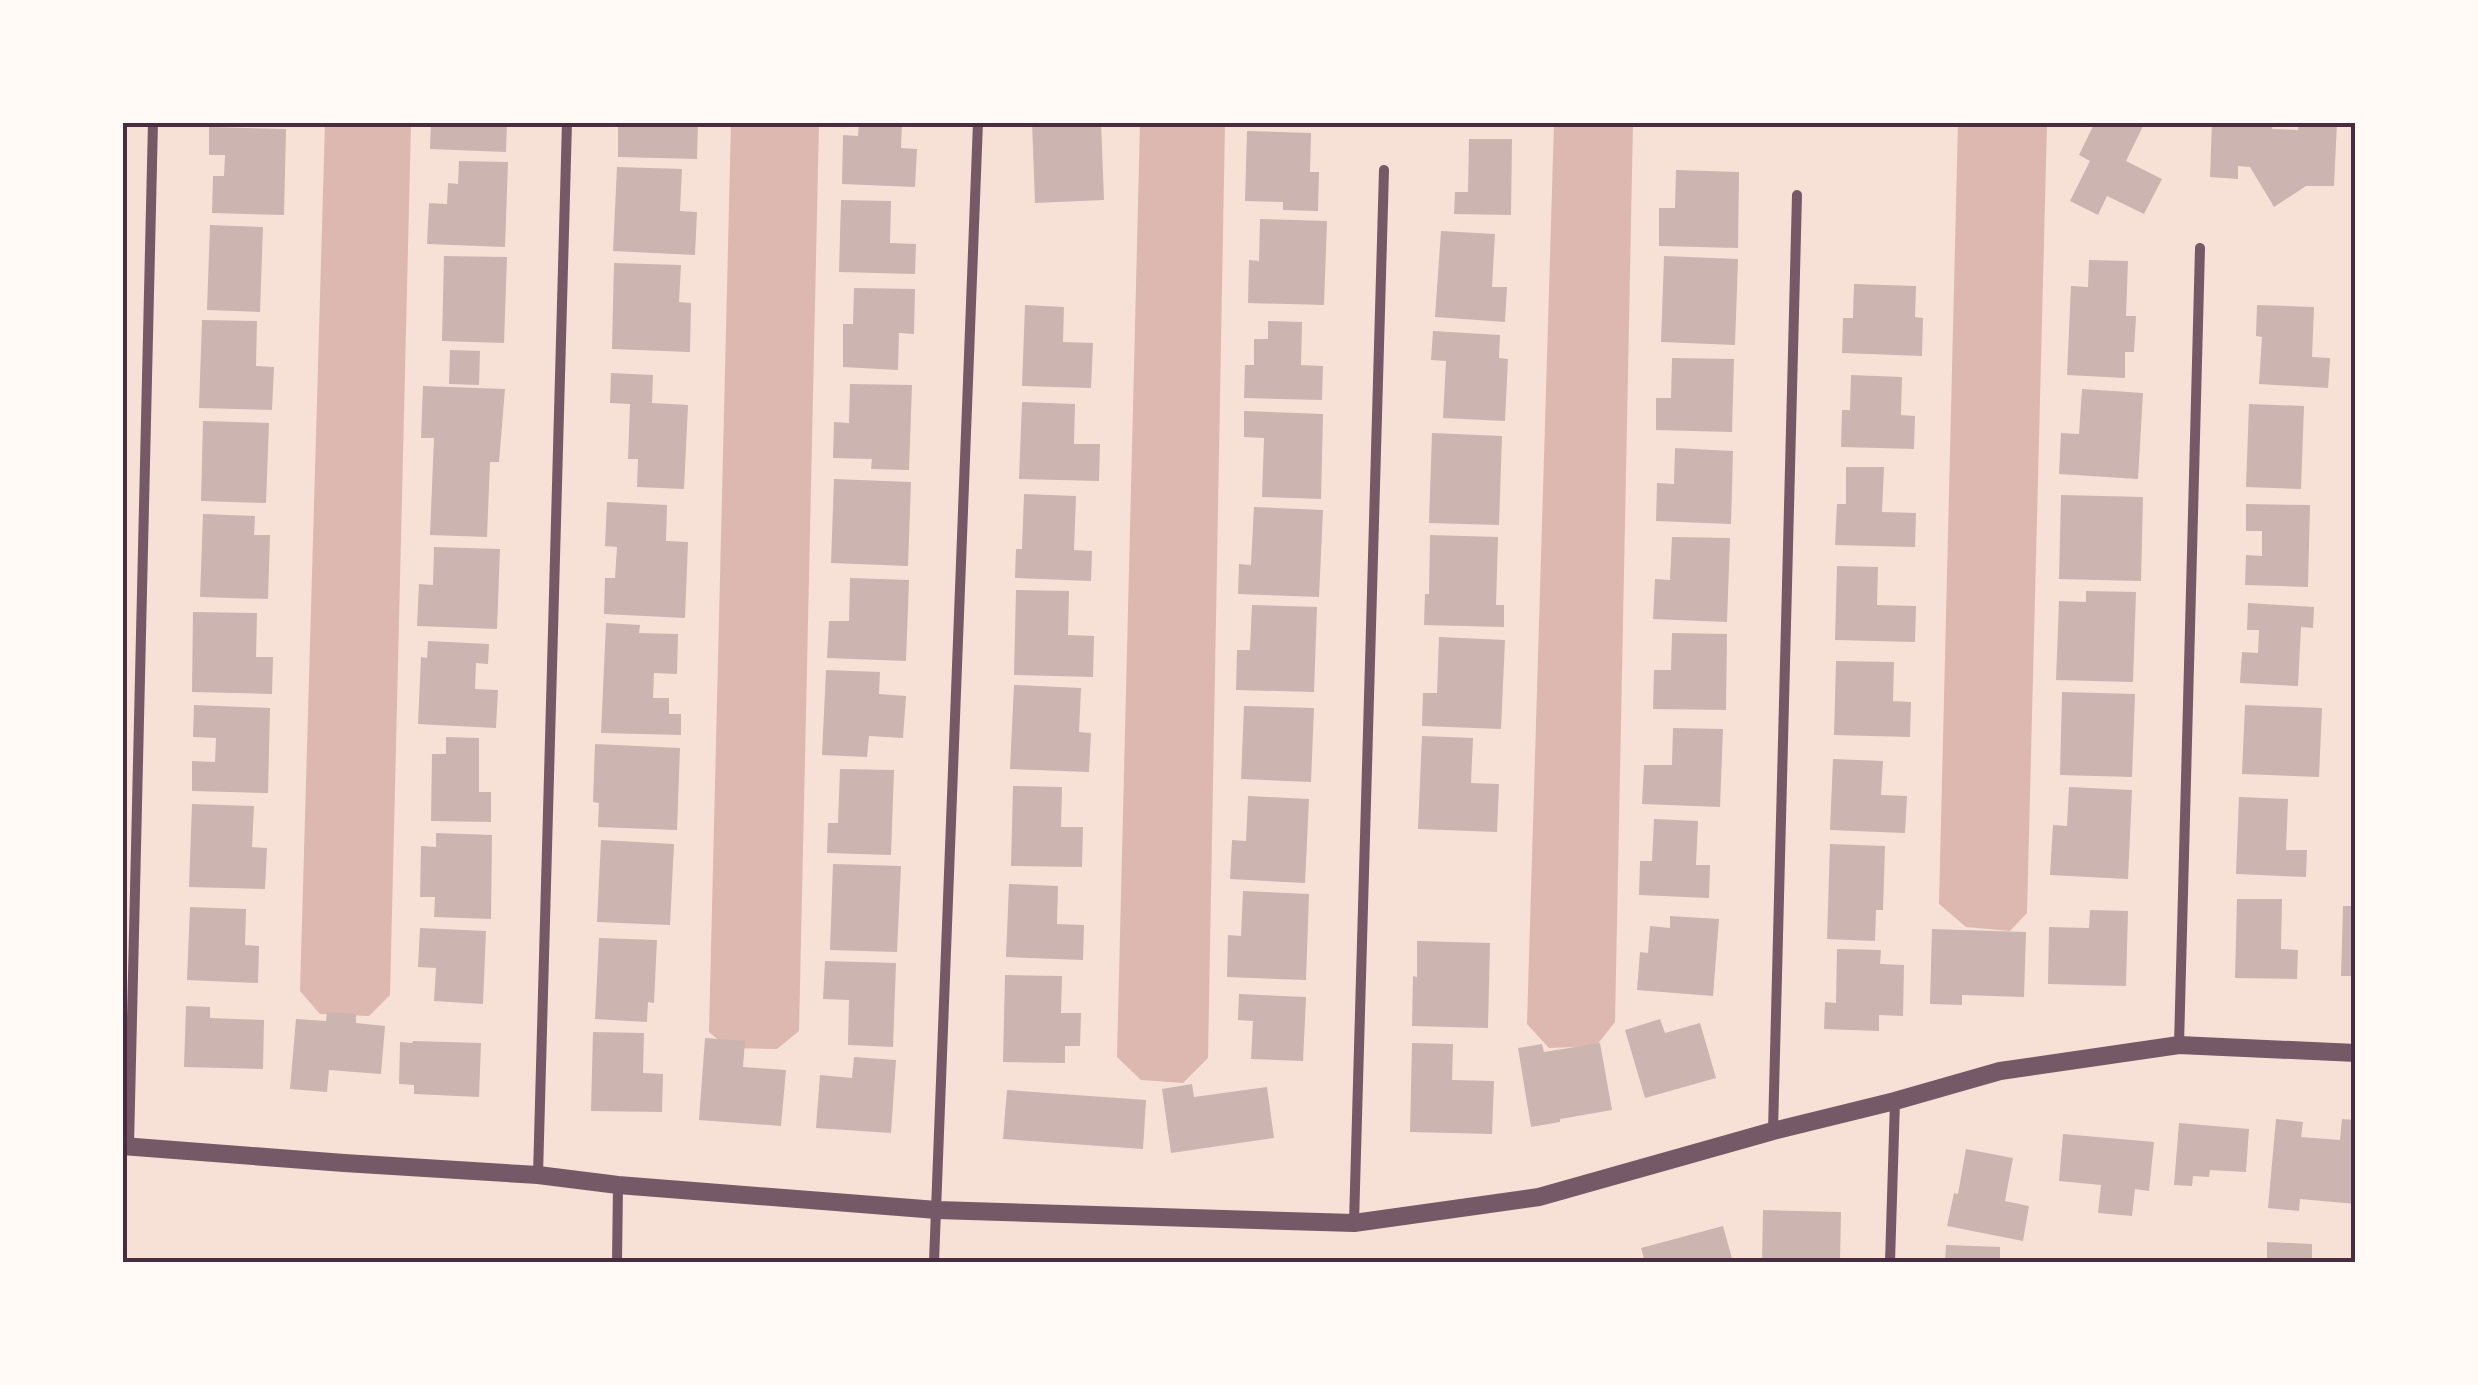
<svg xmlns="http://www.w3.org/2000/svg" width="2478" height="1385" viewBox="0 0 2478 1385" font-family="'Public Sans',sans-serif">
<rect width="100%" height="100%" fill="#f7e1d7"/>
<!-- water -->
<g fill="#dcb8b0">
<path d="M325 123H411L390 995 369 1016 320 1014 300 991Z"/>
<path d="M731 123H819L799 1031 777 1049 728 1048 709 1032Z"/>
<path d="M1140 123H1225L1208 1058 1183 1083 1141 1080 1117 1057Z"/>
<path d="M1554 123H1633L1615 1022 1596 1046 1549 1048 1527 1024Z"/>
<path d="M1958 123H2047L2027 913 2010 931 1966 927 1939 904Z"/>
</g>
<!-- building -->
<g fill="#ccb4b1">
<path d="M431 122H507L506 152 430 149Z"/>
<path d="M618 122H698L697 159 618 157Z"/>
<path d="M859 122H902L901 148 917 149 915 187 842 184 843 135 858 136Z"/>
<path d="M1032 122H1101L1104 200 1035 203Z"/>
<path d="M2095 122H2145L2126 161 2162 179 2144 214 2107 196 2098 215 2070 201 2090 161 2079 155Z"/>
<path d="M2212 122H2273L2272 129 2298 130 2299 122H2337L2334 186H2306L2274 207 2250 167 2238 166V179L2210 177Z"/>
<path d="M209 127 286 129 284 215 212 213 213 176H224L225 155H209Z"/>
<path d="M1247 131 1311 133 1310 172H1319L1318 211 1283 210V202L1245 201Z"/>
<path d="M1469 139H1512L1511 215 1454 214 1455 192H1468Z"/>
<path d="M459 161 508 162 505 247 427 244 429 203 447 204 448 183 458 184Z"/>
<path d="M617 167 682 169 680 211 697 212 695 255 613 251Z"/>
<path d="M1676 170 1739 172 1738 248 1659 246V208H1675Z"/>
<path d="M841 200 891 201 890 243 916 244 915 274 839 272Z"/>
<path d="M1260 219 1327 221 1324 305 1248 303 1249 260 1259 261Z"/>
<path d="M210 225 263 227 260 312 207 310Z"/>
<path d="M1441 231 1495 234 1492 287H1507L1505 322 1435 317Z"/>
<path d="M444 256 507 257 504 343 442 341Z"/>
<path d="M1664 256 1738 259 1735 345 1661 342Z"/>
<path d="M2089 260 2128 261 2126 316H2136L2134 352H2125V378L2067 375 2071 286 2088 287Z"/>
<path d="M614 263 681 265 679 302 691 303 690 352 612 349Z"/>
<path d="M1854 284 1916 286 1915 317 1923 318 1922 356 1842 353 1843 318H1853Z"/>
<path d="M854 288 915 289 914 334 899 333 898 370 843 367V324H853Z"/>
<path d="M1025 305 1064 307 1063 342 1093 343 1091 388 1022 386Z"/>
<path d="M2257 305 2314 307 2312 357 2330 358 2328 388 2259 384 2262 337 2256 336Z"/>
<path d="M202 320 257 321 256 366 274 367 272 410 199 408Z"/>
<path d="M1268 321 1302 322 1301 365 1323 366 1322 400 1244 398 1245 365H1254V339H1268Z"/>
<path d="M1433 331 1500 335 1499 358 1508 359 1505 421 1443 418 1446 361 1431 360Z"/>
<path d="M450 350 480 351 479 385 449 384Z"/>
<path d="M1672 358 1734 359 1732 432 1656 430V398H1671Z"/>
<path d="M611 373 653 375 652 403 688 405 684 489 637 487 638 459H628L630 404 610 403Z"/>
<path d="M1851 375 1902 377 1901 415 1915 416 1914 449 1841 447 1842 410H1850Z"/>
<path d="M850 384 912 385 909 470 871 469 872 459 833 458 834 422 849 423Z"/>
<path d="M423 386 505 389 499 462H490L487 537 430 535 434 438H421Z"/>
<path d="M2082 389 2143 393 2138 479 2059 474 2061 433 2079 434Z"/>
<path d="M1022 402 1075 404 1074 444H1100L1099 481 1019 479Z"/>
<path d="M2249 404 2304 406 2301 489 2246 487Z"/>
<path d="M1244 411 1323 414 1321 499 1262 497 1264 438 1244 437Z"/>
<path d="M203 421 269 423 266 503 201 501Z"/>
<path d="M1432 433 1502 436 1499 525 1429 523Z"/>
<path d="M1675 448 1733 451 1731 524 1656 521 1657 483 1674 484Z"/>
<path d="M1846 467H1884L1882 512 1916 513 1915 547 1835 545 1837 504H1846Z"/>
<path d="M834 479 911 482 908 566 831 563Z"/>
<path d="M1024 494 1076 496 1074 550 1092 551 1091 581 1015 578 1016 549H1022Z"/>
<path d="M2061 495 2143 497 2141 581 2059 579Z"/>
<path d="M607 502 667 505 666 541 688 542 685 618 604 614 605 578H615L617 547 605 546Z"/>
<path d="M2246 504 2310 505 2308 587 2245 585 2246 555 2262 556V531H2246Z"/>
<path d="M1254 507 1323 510 1319 597 1238 594 1239 564 1251 565Z"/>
<path d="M203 514 255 516 254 535H270L268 599 200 597Z"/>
<path d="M1430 535 1498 537 1496 605H1504V627L1424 625 1425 594H1429Z"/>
<path d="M1672 537 1730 538 1727 622 1653 619 1655 579 1670 580Z"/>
<path d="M434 547 500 549 497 629 417 626 419 584 433 585Z"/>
<path d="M1837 566 1878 567 1877 605 1916 606 1915 642 1835 640Z"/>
<path d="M850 578 909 580 906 661 827 658 829 621H849Z"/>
<path d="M1016 590 1069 591 1068 635 1094 636 1093 677 1014 675Z"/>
<path d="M2086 591 2136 592 2133 682 2056 680 2059 601 2086 602Z"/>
<path d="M2248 603 2314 607 2313 628 2301 627 2298 686 2240 683 2242 652 2258 653 2259 630H2247Z"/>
<path d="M1252 605 1317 607 1314 692 1236 690 1237 650H1250Z"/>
<path d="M193 612 257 613 256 657H273L272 694 192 692Z"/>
<path d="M606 623 640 625 639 633 678 634 677 674 654 673 653 698H669V714H681V735L601 733Z"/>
<path d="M1672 633 1727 634 1726 710 1653 709 1654 670H1671Z"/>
<path d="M1439 637 1505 640 1501 729 1422 726 1423 693H1437Z"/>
<path d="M428 641 489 644 488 664 476 663 475 689 498 690 496 728 418 724 421 657 427 658Z"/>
<path d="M1836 661 1894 662 1893 701 1911 702 1910 737 1834 735Z"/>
<path d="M826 670 880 672 879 694 906 696 903 738 869 736 867 757 822 755Z"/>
<path d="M1014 685 1081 688 1079 732 1091 733 1089 772 1010 769Z"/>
<path d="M2062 692 2135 694 2132 777 2060 775Z"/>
<path d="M194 705 270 708 268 793 192 791V761L215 762 216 738 193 737Z"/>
<path d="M2245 705 2322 708 2319 777 2242 774Z"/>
<path d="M1244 706 1314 708 1311 782 1241 779Z"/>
<path d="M1673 728 1723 729 1720 807 1642 804 1644 765H1672Z"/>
<path d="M1422 736 1473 738 1471 783 1499 784 1497 832 1418 829Z"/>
<path d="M446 737 479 738V792H491V822L431 821 432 754H446Z"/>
<path d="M595 744 680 748 677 830 598 827 599 803 593 802Z"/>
<path d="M1833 759 1883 761 1881 795 1907 796 1905 833 1830 830Z"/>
<path d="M840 769 894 770 891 855 827 853 828 823H838Z"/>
<path d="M1013 786 1062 787 1061 827H1083L1082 867 1011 866Z"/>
<path d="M2069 787 2132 790 2128 879 2050 875 2053 825 2067 826Z"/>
<path d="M1248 796 1309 799 1305 883 1230 879 1232 840 1246 841Z"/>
<path d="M2239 797 2288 799 2286 850H2307L2306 877 2236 874Z"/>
<path d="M192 804 254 806 252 847 267 848 265 889 189 887Z"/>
<path d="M1654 819 1698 821 1696 865H1710L1709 898 1639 895 1640 861H1652Z"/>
<path d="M436 833 492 835 491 919 434 917 435 897H420L421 846 436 847Z"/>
<path d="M601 840 674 844 670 925 597 922Z"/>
<path d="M1830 844 1885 846 1883 910H1876L1875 941 1827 939Z"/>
<path d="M833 864 901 866 897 952 830 950Z"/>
<path d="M1009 884 1058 886 1057 924 1084 925 1083 960 1006 957Z"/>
<path d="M1243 891 1309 894 1306 980 1227 977 1228 935 1241 936Z"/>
<path d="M2237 899H2282L2281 949 2298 950 2297 979 2235 978Z"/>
<path d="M2343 906H2356V976H2341Z"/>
<path d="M190 907 246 909 245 945 259 946 258 983 187 980Z"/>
<path d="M2090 910 2128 911 2126 986 2048 984 2049 927 2089 928Z"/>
<path d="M1670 916 1719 919 1713 996 1637 990 1640 952 1648 953 1650 926 1670 928Z"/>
<path d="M420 928 486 931 483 1004 434 1001 436 968 418 967Z"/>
<path d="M1932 929 2026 932 2024 997 1962 995V1005L1930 1004Z"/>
<path d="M599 938 657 940 654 1003 648 1002 647 1022 595 1019Z"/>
<path d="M1417 941 1490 943 1488 1028 1412 1026 1413 976 1417 977Z"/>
<path d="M1837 949 1881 950 1880 964 1904 965 1903 1016 1879 1015V1031L1824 1029 1825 1002 1836 1003Z"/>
<path d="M825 961 896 963 893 1047 848 1045 849 1000 823 999Z"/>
<path d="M1005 975 1062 976 1061 1013H1081L1080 1046H1065V1063L1003 1062Z"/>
<path d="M1239 994 1306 997 1303 1061 1251 1059 1253 1021 1238 1020Z"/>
<path d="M186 1006 210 1007V1018L264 1020 263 1069 184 1067Z"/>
<path d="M327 1012 356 1014V1023L385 1026 381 1074 329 1070 327 1092 290 1089 296 1019 326 1021Z"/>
<path d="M1660 1019 1665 1033 1700 1023 1716 1078 1645 1098 1625 1030Z"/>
<path d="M593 1032 644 1033 643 1073 663 1074 662 1112 591 1111Z"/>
<path d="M705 1038 745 1041 743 1067 786 1070 781 1126 699 1120Z"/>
<path d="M413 1041 481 1043 479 1097 414 1094V1085L399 1084 400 1042 412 1043Z"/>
<path d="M1412 1043 1453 1044 1452 1080 1494 1081 1492 1134 1410 1132Z"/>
<path d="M1600 1043 1612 1110 1560 1119V1122L1531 1127 1518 1048 1542 1044 1544 1052Z"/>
<path d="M854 1057 896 1060 891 1133 816 1128 820 1075 852 1078Z"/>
<path d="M1192 1084 1194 1097 1267 1087 1274 1138 1171 1153 1162 1089Z"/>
<path d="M1007 1090 1146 1100 1143 1149 1003 1139Z"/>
<path d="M2276 1119 2303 1122 2301 1137 2340 1140 2342 1119 2356 1120V1204L2300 1199 2299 1211 2268 1208Z"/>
<path d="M2179 1123 2249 1129 2246 1172 2210 1170 2209 1177 2193 1176 2192 1186 2174 1185Z"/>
<path d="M2063 1134 2154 1142 2149 1191 2135 1189 2132 1216 2098 1213 2101 1185 2059 1181Z"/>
<path d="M1966 1149 2013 1158 2005 1201 2029 1206 2023 1241 1947 1226 1954 1193 1958 1194Z"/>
<path d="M1763 1210 1841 1212 1840 1262H1762Z"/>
<path d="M1723 1226 1733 1262H1645L1641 1248Z"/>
<path d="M2267 1242 2312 1244V1262H2267Z"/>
<path d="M1946 1245 2000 1247V1262H1945Z"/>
</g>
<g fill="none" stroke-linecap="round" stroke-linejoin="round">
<!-- minor -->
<g stroke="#755966" stroke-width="10">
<path d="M2179 1045 2200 248"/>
<path d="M1773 1131 1797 195"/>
<path d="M129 1146 153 122"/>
<path d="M538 1175 567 122"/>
<path d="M1354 1223 1384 170"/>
<path d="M617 1262 618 1185"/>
<path d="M934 1262 978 122"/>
<path d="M1890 1262 1895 1101"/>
</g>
<!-- tertiary -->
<path stroke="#755966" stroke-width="18" d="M122 1146 344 1163 538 1175 618 1185 937 1210 1354 1223 1539 1197 1773 1131 1895 1101 2000 1071 2179 1045 2356 1053"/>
</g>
<!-- border -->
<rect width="2478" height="1385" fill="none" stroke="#fffaf5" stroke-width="250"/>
<rect x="125" y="125" width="2228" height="1135" fill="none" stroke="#4a2c40" stroke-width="4"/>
</svg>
